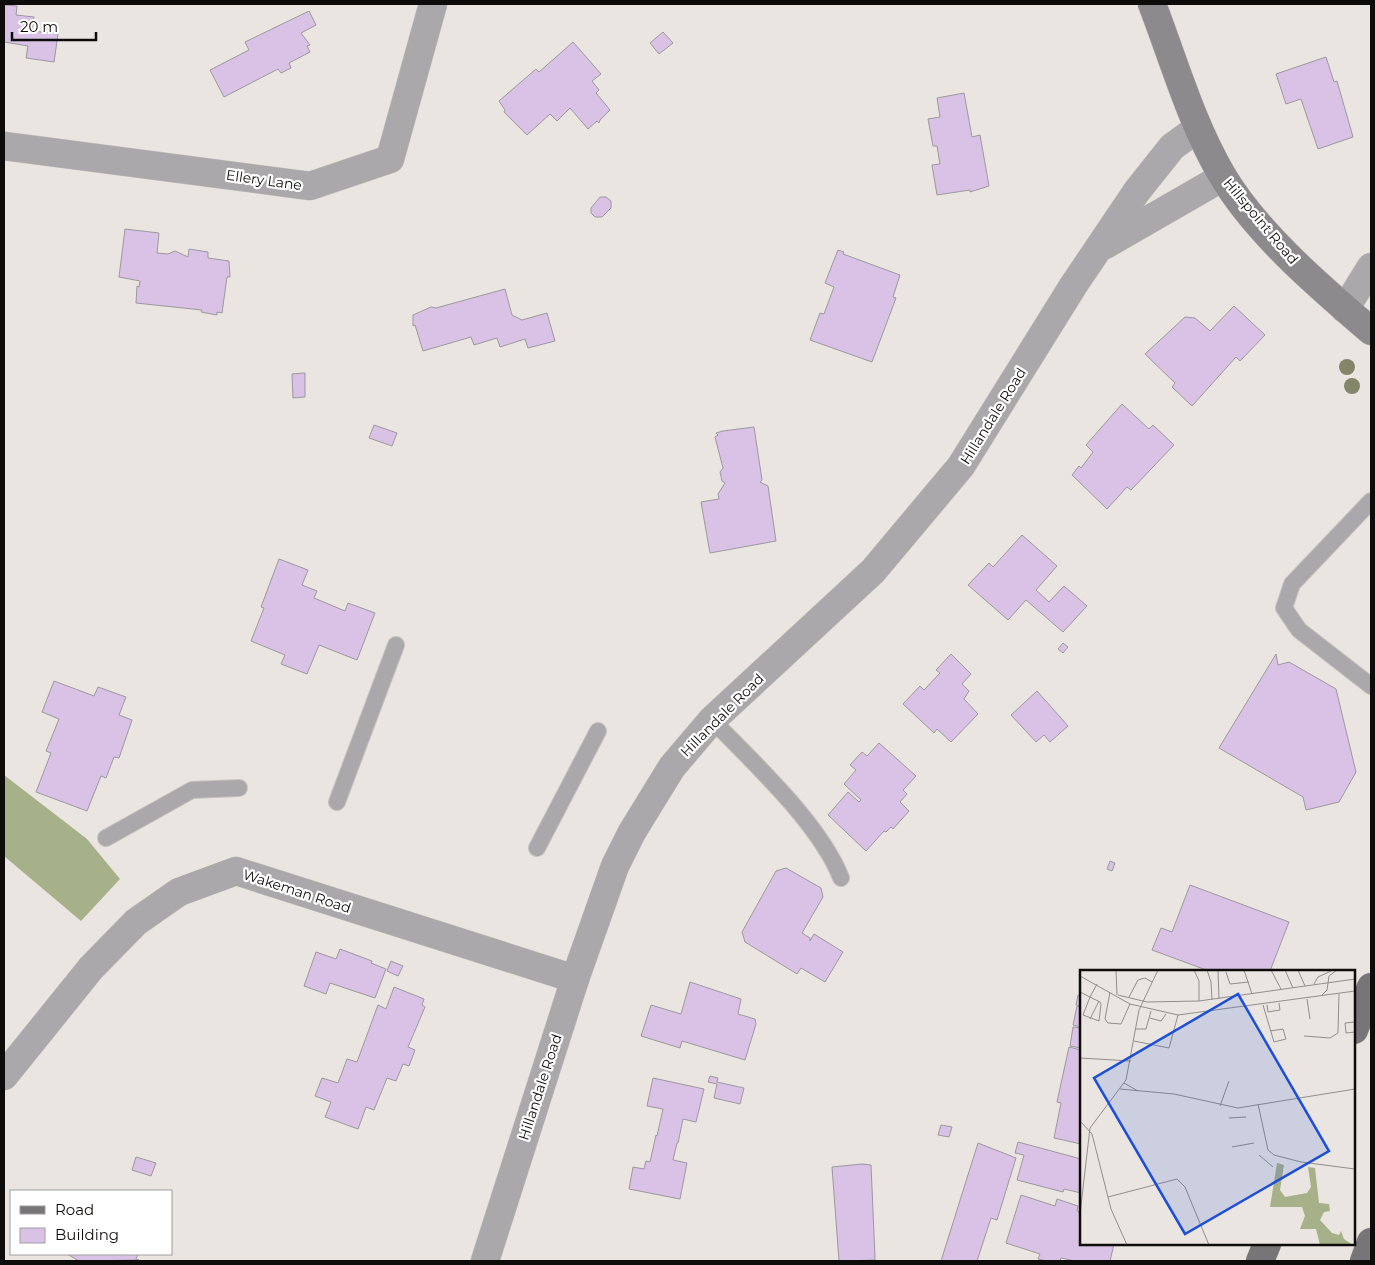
<svg xmlns="http://www.w3.org/2000/svg" width="1375" height="1265" viewBox="0 0 1375 1265" font-family="Montserrat,sans-serif">
<rect width="100%" height="100%" fill="#eae5e1"/>
<!-- forest -->
<path fill="#a6b189" d="M4 775 87 839 120 879 81 921 4 856Z"/>
<!-- building -->
<g fill="#d9c2e6" stroke="#9b999d">
<path d="M4 5 17 6 16 15 34 17 32 31 58 34 54 62 26 58 28 46 4 42Z"/>
<path d="M309 11 316 25 301 33 310 45 307 46 310 52 289 63 291 68 281 73 278 69 224 97 210 70 249 50 245 42Z"/>
<path d="M663 32 673 43 659 54 650 43Z"/>
<path d="M573 42 601 74 592 81 599 90 596 93 610 110 600 120 599 123 597 121 588 129 570 108 557 121 550 114 527 135 504 112 505 110 499 101 536 69 539 72Z"/>
<path d="M1326 57 1334 82 1337 81 1353 137 1318 149 1301 99 1286 104 1276 74Z"/>
<path d="M964 93 972 137 980 135 989 186 970 192V190L937 195 932 165 940 164 937 146H933L928 119 940 117 937 98Z"/>
<path d="M600 197H606L611 201V208L602 217H595L591 213V208Z"/>
<path d="M125 229 159 233 157 253 168 254 175 251 188 257 189 249 208 252V258L229 261 230 277H227L222 313 217 312V315L201 312 202 310 136 303 137 286 139 287 140 281 119 277Z"/>
<path d="M838 250 844 252 843 254 900 275 893 297 896 298 872 362 810 340 820 313 824 314 834 287 825 283Z"/>
<path d="M505 289 512 315 522 320 547 313 555 341 528 348 525 339 500 347 497 338 474 345 471 337 423 351 415 325 413 326V315L431 307 436 308Z"/>
<path d="M1234 306 1265 335 1240 361 1236 357 1192 406 1172 387 1175 383 1145 354 1185 317 1195 318 1210 331Z"/>
<path d="M305 373V397L293 398 292 374Z"/>
<path d="M1122 404 1149 429 1153 425 1174 445 1131 490 1127 487 1107 509 1072 475 1079 466 1081 468 1093 452 1086 445Z"/>
<path d="M374 425 397 433 392 446 369 438Z"/>
<path d="M754 427 762 480 760 482 768 486 776 541 710 553 701 502 719 499 718 494 725 483 722 481 720 472 723 468 715 437 718 435 716 433 723 431Z"/>
<path d="M1022 535 1057 566 1036 590 1049 602 1064 586 1087 606 1063 632 1026 600 1008 620 968 585 989 563 993 567Z"/>
<path d="M279 559 308 570 302 585 317 591 314 598 345 611 348 603 375 613 357 660 319 645 307 674 281 664 285 655 251 641 264 608 261 607Z"/>
<path d="M1063 643 1068 647 1063 653 1058 649Z"/>
<path d="M951 654 971 674 962 684 969 691 964 699 978 714 951 742 937 729 934 733 903 704 920 686 924 690 940 673 936 670Z"/>
<path d="M1276 654 1278 665 1289 662 1336 689 1356 772 1339 802 1306 810 1303 797 1219 748Z"/>
<path d="M54 681 94 696 98 687 126 697 119 715 132 720 119 758 114 757 106 778 101 776 87 811 36 792 51 753 46 751 59 719 42 712Z"/>
<path d="M1037 691 1068 726 1050 742 1044 735 1036 742 1011 715Z"/>
<path d="M879 743 916 776 903 790 907 794 900 802 909 811 893 829 891 827 886 832 884 831 866 851 828 815 848 792 859 802 861 800 844 784 856 770 850 765 862 752 867 756Z"/>
<path d="M1110 861 1115 863 1112 871 1107 869Z"/>
<path d="M786 868 821 888 823 897 802 933 810 938V941L814 934 843 952 825 982 801 968 797 974 745 942 742 932 776 871Z"/>
<path d="M1190 885 1289 922 1270 971H1209L1152 950 1161 928 1172 932Z"/>
<path d="M340 949 372 961 371 963 386 969 375 998 330 983 326 994 304 986 316 952 336 959Z"/>
<path d="M391 961 403 966 398 976 387 971Z"/>
<path d="M690 982 741 999 738 1014 755 1019 756 1024 745 1060 682 1041 680 1048 641 1036 651 1005 681 1014Z"/>
<path d="M394 987 424 999 422 1005 425 1007 408 1047 415 1050 409 1066 403 1064 396 1081 387 1078 374 1110 366 1107 358 1129 325 1117 331 1102 315 1096 322 1078 338 1083 347 1059 357 1062 378 1005 386 1009Z"/>
<path d="M1078 995 1081 996V1006L1076 1005Z"/>
<path d="M1077 1006 1081 1007V1027L1073 1025Z"/>
<path d="M1073 1027 1081 1028V1048L1070 1046Z"/>
<path d="M1069 1047 1081 1050V1144L1054 1138 1061 1103 1057 1102Z"/>
<path d="M710 1076 718 1078 717 1082 744 1088 740 1104 714 1098 717 1084 708 1082Z"/>
<path d="M653 1078 704 1089 696 1122 683 1119 678 1143H677L673 1160 687 1163 680 1199 629 1189 633 1167 644 1169 646 1161 650 1162 656 1135 657 1136 663 1109 647 1106Z"/>
<path d="M941 1125 952 1127 949 1137 938 1135Z"/>
<path d="M1018 1142 1081 1159V1193L1064 1189 1063 1192 1017 1180 1024 1155 1015 1153Z"/>
<path d="M978 1143 1016 1158 997 1220 991 1218 977 1261H941Z"/>
<path d="M136 1157 156 1163 151 1176 132 1170Z"/>
<path d="M862 1164 871 1165 875 1257V1260L839 1261 832 1167Z"/>
<path d="M1021 1195 1055 1206 1057 1199 1078 1206 1077 1211 1081 1212V1244H1114L1110 1261H1075L1061 1258 1060 1261H1047L1038 1259 1040 1254 1006 1243Z"/>
<path d="M67 1254H138L136 1259 139 1260 79 1261Z"/>
</g>
<g fill="none" stroke-linecap="round" stroke-linejoin="round">
<!-- lane casing -->
<g stroke="#c7c2bf" stroke-width="18">
<g id="lane">
<path d="M1371 501 1292 584 1284 608 1299 630 1371 686"/>
<path d="M712 720C753 762 820 824 841 878"/>
<path d="M337 802 396 645"/>
<path d="M106 838 192 790 239 788"/>
<path d="M537 848 598 731"/>
</g>
</g>
<!-- street casing -->
<g stroke="#c7c2bf" stroke-width="29">
<g id="street">
<path d="M4 146 310 186 390 159 433 4"/>
<path d="M1105 245 1223 177"/>
<path d="M1345 309 1371 267"/>
<path d="M4 1076 91 968 136 922 179 892 236 871 575 979"/>
<path d="M485 1261 575 979 615 866 632 832 672 767 712 720 873 571 961 466 1073 286 1137 191 1172 147 1198 128"/>
</g>
</g>
<!-- secondary casing -->
<g stroke="#c7c2bf" stroke-width="29">
<path id="secondary" d="M1152 4C1174 61 1191 122 1222 175 1257 234 1320 287 1371 331"/>
</g>
<!-- primary casing -->
<g stroke="#c7c2bf" stroke-width="29">
<g id="primary">
<path d="M1354 1030 1371 987"/>
<path d="M1260 1261 1267 1244"/>
<path d="M1364 1261 1371 1242"/>
</g>
</g>
<!-- lane -->
<use href="#lane" stroke="#aaa8aa" stroke-width="16"/>
<!-- street -->
<use href="#street" stroke="#aaa8aa" stroke-width="28"/>
<!-- secondary -->
<use href="#secondary" stroke="#8d8a8d" stroke-width="28"/>
<!-- primary -->
<use href="#primary" stroke="#787578" stroke-width="28"/>
</g>
<!-- trees -->
<g fill="#84866a">
<circle cx="1347" cy="367" r="8"/>
<circle cx="1352" cy="386" r="8"/>
</g>
<g text-anchor="middle" stroke-width="4.5" stroke-linejoin="round" paint-order="stroke">
<!-- street labels -->
<g font-size="14" fill="#0e0c0b" stroke="#fff">
<text transform="translate(264 180) rotate(8)" y="5">Ellery Lane</text>
<text transform="translate(1261 221) rotate(50)" y="5">Hillspoint Road</text>
<text transform="translate(993 416) rotate(-58)" y="5">Hillandale Road</text>
<text transform="translate(722 715) rotate(-45)" y="5">Hillandale Road</text>
<text transform="translate(297 891) rotate(18)" y="5">Wakeman Road</text>
<text transform="translate(540 1087) rotate(-72)" y="5">Hillandale Road</text>
</g>
</g>
<!-- overview -->
<g transform="translate(1080 970)">
<rect width="275" height="275" fill="#eae5e1"/>
<path d="M197 193 204 195 200 220 205 227 227 223 231 217 228 197 235 198 239 233 249 234 250 241 244 242 240 250 252 263 259 265 261 261 264 269 273 275H240L236 259H220L225 246 222 237H190Z" fill="#a6b189"/>
<path fill="none" stroke="#928e8b" stroke-width="1" d="M36 0 37 25M114 0 119 11V31M127 0 131 12 132 30M138 0 139 29M164 0 172 24M191 0 201 19M205 0 213 18M218 0 225 16M146 2 150 14 169 12M0 6 50 34 98 45 275 21M234 14 238 7 251 1M0 22 20 32 21 34 19 51 3 45 10 27 17 14M30 22 25 49 28 53 41 54 50 34M38 25 67 32 119 31 275 9M241 26 247 20 249 6 257 0M49 27 58 10 65 8 72 12M227 29 230 49M183 35 194 72 206 69 203 59 190 61M187 35 188 42 200 40 199 33M70 48 81 51 86 44M10 49 19 31M275 52 265 53 266 63 275 62M55 59H66L71 41M224 66 250 68 258 63 259 24M54 71 89 78 98 45M0 88 51 91M44 113 58 121M40 119 94 124 158 138 275 119M178 134 188 180 194 185 221 192 275 199M140 136 149 111M149 148 166 147M0 151 12 164 31 239 47 275M152 177 174 173M179 185 193 197M28 227 97 209 105 217 129 275M0 244 10 158 46 110 59 40 78 0"/>
<path fill="#1d4ed8" fill-opacity="0.15" stroke="#1d4ed8" stroke-width="2.5" d="M158 24 249 181 105 264 14 108Z"/>
<rect width="275" height="275" fill="none" stroke="#0e0c0b" stroke-width="2.5"/>
</g>
<!-- border -->
<rect width="1375" height="1265" fill="none" stroke="#0e0c0b" stroke-width="10"/>
<!-- legend -->
<rect x="10" y="1190" width="162" height="65" fill="#ffffff" stroke="#9f9e9d"/>
<rect x="20" y="1206" width="25" height="8" fill="#787578" stroke="#9f9e9d"/>
<text x="55" y="1215" font-size="15" fill="#0e0c0b">Road</text>
<rect x="20" y="1228" width="25" height="15" fill="#d9c2e6" stroke="#9f9e9d"/>
<text x="55" y="1240" font-size="15" fill="#0e0c0b">Building</text>
<!-- scale -->
<path d="M12 32v8h84v-8" fill="none" stroke="#0e0c0b" stroke-width="2.5"/>
<text x="20" y="32" font-size="15" fill="#0e0c0b" stroke="#ffffff" stroke-width="4" paint-order="stroke">20 m</text>
</svg>
